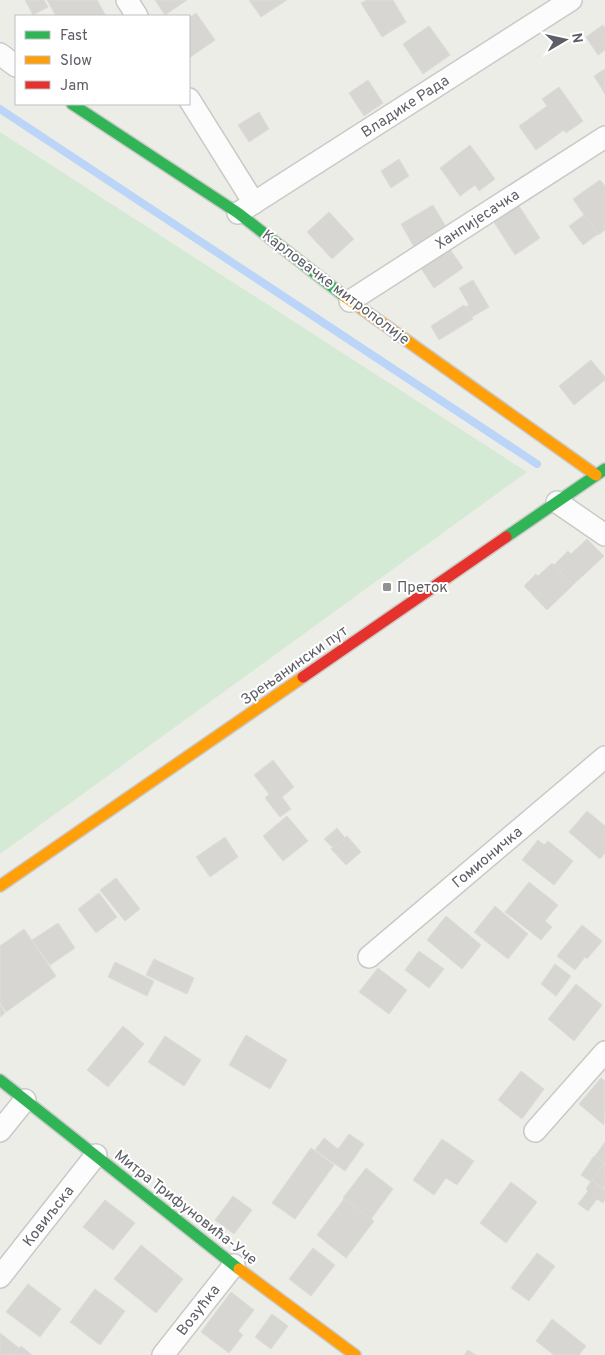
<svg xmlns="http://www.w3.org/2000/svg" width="605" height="1355" viewBox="0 0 605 1355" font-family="Overpass,sans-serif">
<rect width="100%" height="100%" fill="#edede8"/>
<!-- green -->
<path fill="#d4ead5" d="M0 132 527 472 0 854Z"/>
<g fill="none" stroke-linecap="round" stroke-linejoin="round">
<!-- stream -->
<path stroke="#bbd5f8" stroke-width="8" d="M0 109 537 464"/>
</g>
<!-- building -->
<g fill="#d7d6d3" stroke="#dcdcd7">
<path d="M25 0H44L48 7 33 15Z"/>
<path d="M47 0H97L106 16H56Z"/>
<path d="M155 0H187L165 15Z"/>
<path d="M249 0H287L261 17Z"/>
<path d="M367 0H393L406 22 382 37 361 3Z"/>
<path d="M196 13 215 40 189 58V18Z"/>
<path d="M603 25 605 28V50L598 55 586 37Z"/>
<path d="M429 26 450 55 423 74 403 44Z"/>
<path d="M605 69V94L594 76Z"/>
<path d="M368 80 383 103 364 116 349 93Z"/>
<path d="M559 87 583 121 566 133 564 130 536 150 519 126 547 106 542 99Z"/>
<path d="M259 112 269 129 249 142 238 125Z"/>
<path d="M470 145 495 179 479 191 475 185 460 196 440 168Z"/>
<path d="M399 159 409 176 391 188 381 171Z"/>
<path d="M600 180 605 186V230L598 235 573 199Z"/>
<path d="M517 203 540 238 515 255 492 219Z"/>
<path d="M433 205 446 227 414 247 401 224Z"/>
<path d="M329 212 354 239 332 259 307 232Z"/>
<path d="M584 215 598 234 583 245 569 226Z"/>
<path d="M447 245 463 268 434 288 418 264Z"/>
<path d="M473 280 489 307 472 317 465 307 469 305 459 288Z"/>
<path d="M464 305 473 319 439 340 431 326Z"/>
<path d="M591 360 605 377V380L574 405 559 386Z"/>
<path d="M587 539 604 556 573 585 554 565 568 551 571 554Z"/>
<path d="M552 563 573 585 547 610 524 586 536 574 538 576Z"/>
<path d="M273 760 294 787 282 797 291 809 280 817 265 798 269 794 254 775Z"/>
<path d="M587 811 605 826V853L600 859 569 832Z"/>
<path d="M287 816 308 841 283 861 263 836Z"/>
<path d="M337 828 345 838 333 848 324 839Z"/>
<path d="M347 836 361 852 346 865 331 849Z"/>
<path d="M225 837 238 857 210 877 196 857Z"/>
<path d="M538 840 544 845 548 841 573 861 554 885 522 860Z"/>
<path d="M116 878 140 909 125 921 100 890Z"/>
<path d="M529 882 558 905 545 921 552 927 541 940 505 912Z"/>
<path d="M99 893 117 917 96 933 78 909Z"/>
<path d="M495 906 528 934 508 959 474 932Z"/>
<path d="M446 916 481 945 462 969 427 940Z"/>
<path d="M58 923 75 948 50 965 32 940Z"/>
<path d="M582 925 602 941 587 959 585 957 575 970 557 956Z"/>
<path d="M24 929 56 976 6 1012 0 1003V946Z"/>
<path d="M419 951 444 969 429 988 405 970Z"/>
<path d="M154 959 194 978 187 994 146 975Z"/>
<path d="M115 962 154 981 147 996 108 977Z"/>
<path d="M555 964 571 976 556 996 541 984Z"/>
<path d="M378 968 407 990 389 1014 359 992Z"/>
<path d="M576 984 602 1005 574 1041 548 1019Z"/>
<path d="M0 1005 5 1013 0 1017Z"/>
<path d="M123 1026 144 1044 108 1087 87 1070Z"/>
<path d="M246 1035 287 1060 270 1089 229 1065Z"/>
<path d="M165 1036 201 1060 184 1086 148 1062Z"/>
<path d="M521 1071 544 1089 522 1119 498 1100Z"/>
<path d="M601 1078 605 1081 604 1125 579 1104Z"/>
<path d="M349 1134 364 1144 345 1171 315 1150 324 1138 338 1149Z"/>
<path d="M442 1139 474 1161 457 1185 446 1178 434 1195 413 1180Z"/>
<path d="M605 1142V1164L595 1156Z"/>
<path d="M311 1148 334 1165 295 1219 272 1203Z"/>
<path d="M594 1156 604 1163 591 1182 581 1175Z"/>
<path d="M604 1164 605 1165V1189L592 1180Z"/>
<path d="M366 1168 393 1189 371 1219 343 1198Z"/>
<path d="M592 1180 605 1190V1200L603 1203 597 1199 588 1211 578 1204 588 1191 586 1189Z"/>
<path d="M511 1182 537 1202 506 1243 480 1223Z"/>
<path d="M233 1196 252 1210 234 1234 215 1220Z"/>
<path d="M344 1199 374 1221 346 1258 317 1235Z"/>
<path d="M105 1200 135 1223 113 1250 83 1227Z"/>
<path d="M141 1245 183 1279 156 1313 114 1279Z"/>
<path d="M313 1248 335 1265 311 1296 289 1279Z"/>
<path d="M537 1253 555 1266 529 1301 511 1288Z"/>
<path d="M28 1284 61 1309 40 1337 6 1312Z"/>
<path d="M95 1289 125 1311 100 1345 70 1322Z"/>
<path d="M231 1292 254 1310 238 1331 243 1335 229 1353 201 1332Z"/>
<path d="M272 1314 288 1326 271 1349 255 1337Z"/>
<path d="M552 1319 586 1346 579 1355H554L536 1341Z"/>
<path d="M0 1333 19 1348 13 1355H0Z"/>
<path d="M21 1346 32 1355H13Z"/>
<path d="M468 1350 476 1355H464Z"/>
</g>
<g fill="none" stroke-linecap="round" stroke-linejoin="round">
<!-- street casing -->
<g stroke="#c9cac8" stroke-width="24">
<g id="street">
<path d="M127 0 137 16"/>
<path d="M0 54 16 66"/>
<path d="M189 99 254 203"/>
<path d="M238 213 571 0"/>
<path d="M350 301 605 137"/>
<path d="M557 502 605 535"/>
<path d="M369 957 605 757"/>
<path d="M0 1131 25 1100"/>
<path d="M535 1131 605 1052"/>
<path d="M0 1277 96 1155"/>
<path d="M163 1355 234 1265"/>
</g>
</g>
<!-- fast casing -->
<g stroke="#cacac9" stroke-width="14">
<g id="fast">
<path d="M72 104 238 213 344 296"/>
<path d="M506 537 605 469"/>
<path d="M0 1080 239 1269"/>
</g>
</g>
<!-- slow casing -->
<g stroke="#cacac9" stroke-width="14">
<g id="slow">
<path d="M344 296 596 475"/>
<path d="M0 886 303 677"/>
<path d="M239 1269 355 1355"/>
</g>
</g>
<!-- jam casing -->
<g stroke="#cacac9" stroke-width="14">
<path id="jam" d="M303 677 506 537"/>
</g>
<!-- street -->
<use href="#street" stroke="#fcfcfc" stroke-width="21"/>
<!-- fast -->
<use href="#fast" stroke="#30b455" stroke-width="11"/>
<!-- slow -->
<use href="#slow" stroke="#ff9f0a" stroke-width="11"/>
<!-- jam -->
<use href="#jam" stroke="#e5322d" stroke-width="11"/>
</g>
<!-- markers -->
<rect fill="#8f9194" stroke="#fff" stroke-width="2" x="382" y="582" width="10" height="10" rx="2.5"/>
<g text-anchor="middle" stroke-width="4" stroke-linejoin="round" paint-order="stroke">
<!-- street labels -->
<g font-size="15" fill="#5d5f66" stroke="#fff">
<text transform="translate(405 106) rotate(-33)" y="5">Владике Рада</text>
<text transform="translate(477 219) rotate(-33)" y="5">Ханпијесачка</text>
<text transform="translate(336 287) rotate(37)" y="5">Карловачке митрополије</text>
<text transform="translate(294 665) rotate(-35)" y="5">Зрењанински пут</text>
<text transform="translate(487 857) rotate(-40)" y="5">Гомионичка</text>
<text transform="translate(186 1207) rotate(38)" y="5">Митра Трифуновића-Уче</text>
<text transform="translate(48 1216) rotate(-52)" y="5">Ковиљска</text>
<text transform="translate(198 1310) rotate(-52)" y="5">Возућка</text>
</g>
<!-- poi labels -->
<g font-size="15" fill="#5d5f66" stroke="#fff" text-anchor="start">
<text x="397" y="592">Преток</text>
</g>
</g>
<!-- legend -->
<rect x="15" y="15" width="175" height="90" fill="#ffffff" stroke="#bebfc2"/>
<rect x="25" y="31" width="25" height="8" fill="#30b455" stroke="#bebfc2"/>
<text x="60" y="40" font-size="15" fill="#5d5f66">Fast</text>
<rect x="25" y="56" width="25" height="8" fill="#ff9f0a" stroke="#bebfc2"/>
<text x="60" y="65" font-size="15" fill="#5d5f66">Slow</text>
<rect x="25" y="81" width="25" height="8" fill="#e5322d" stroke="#bebfc2"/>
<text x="60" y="90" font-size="15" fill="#5d5f66">Jam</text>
<!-- north arrow -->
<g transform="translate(565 40) rotate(81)" stroke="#ffffff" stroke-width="4" paint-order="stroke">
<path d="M0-4L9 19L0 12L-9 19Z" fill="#5d5f66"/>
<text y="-8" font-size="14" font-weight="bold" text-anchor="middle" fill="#5d5f66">N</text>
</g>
</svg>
